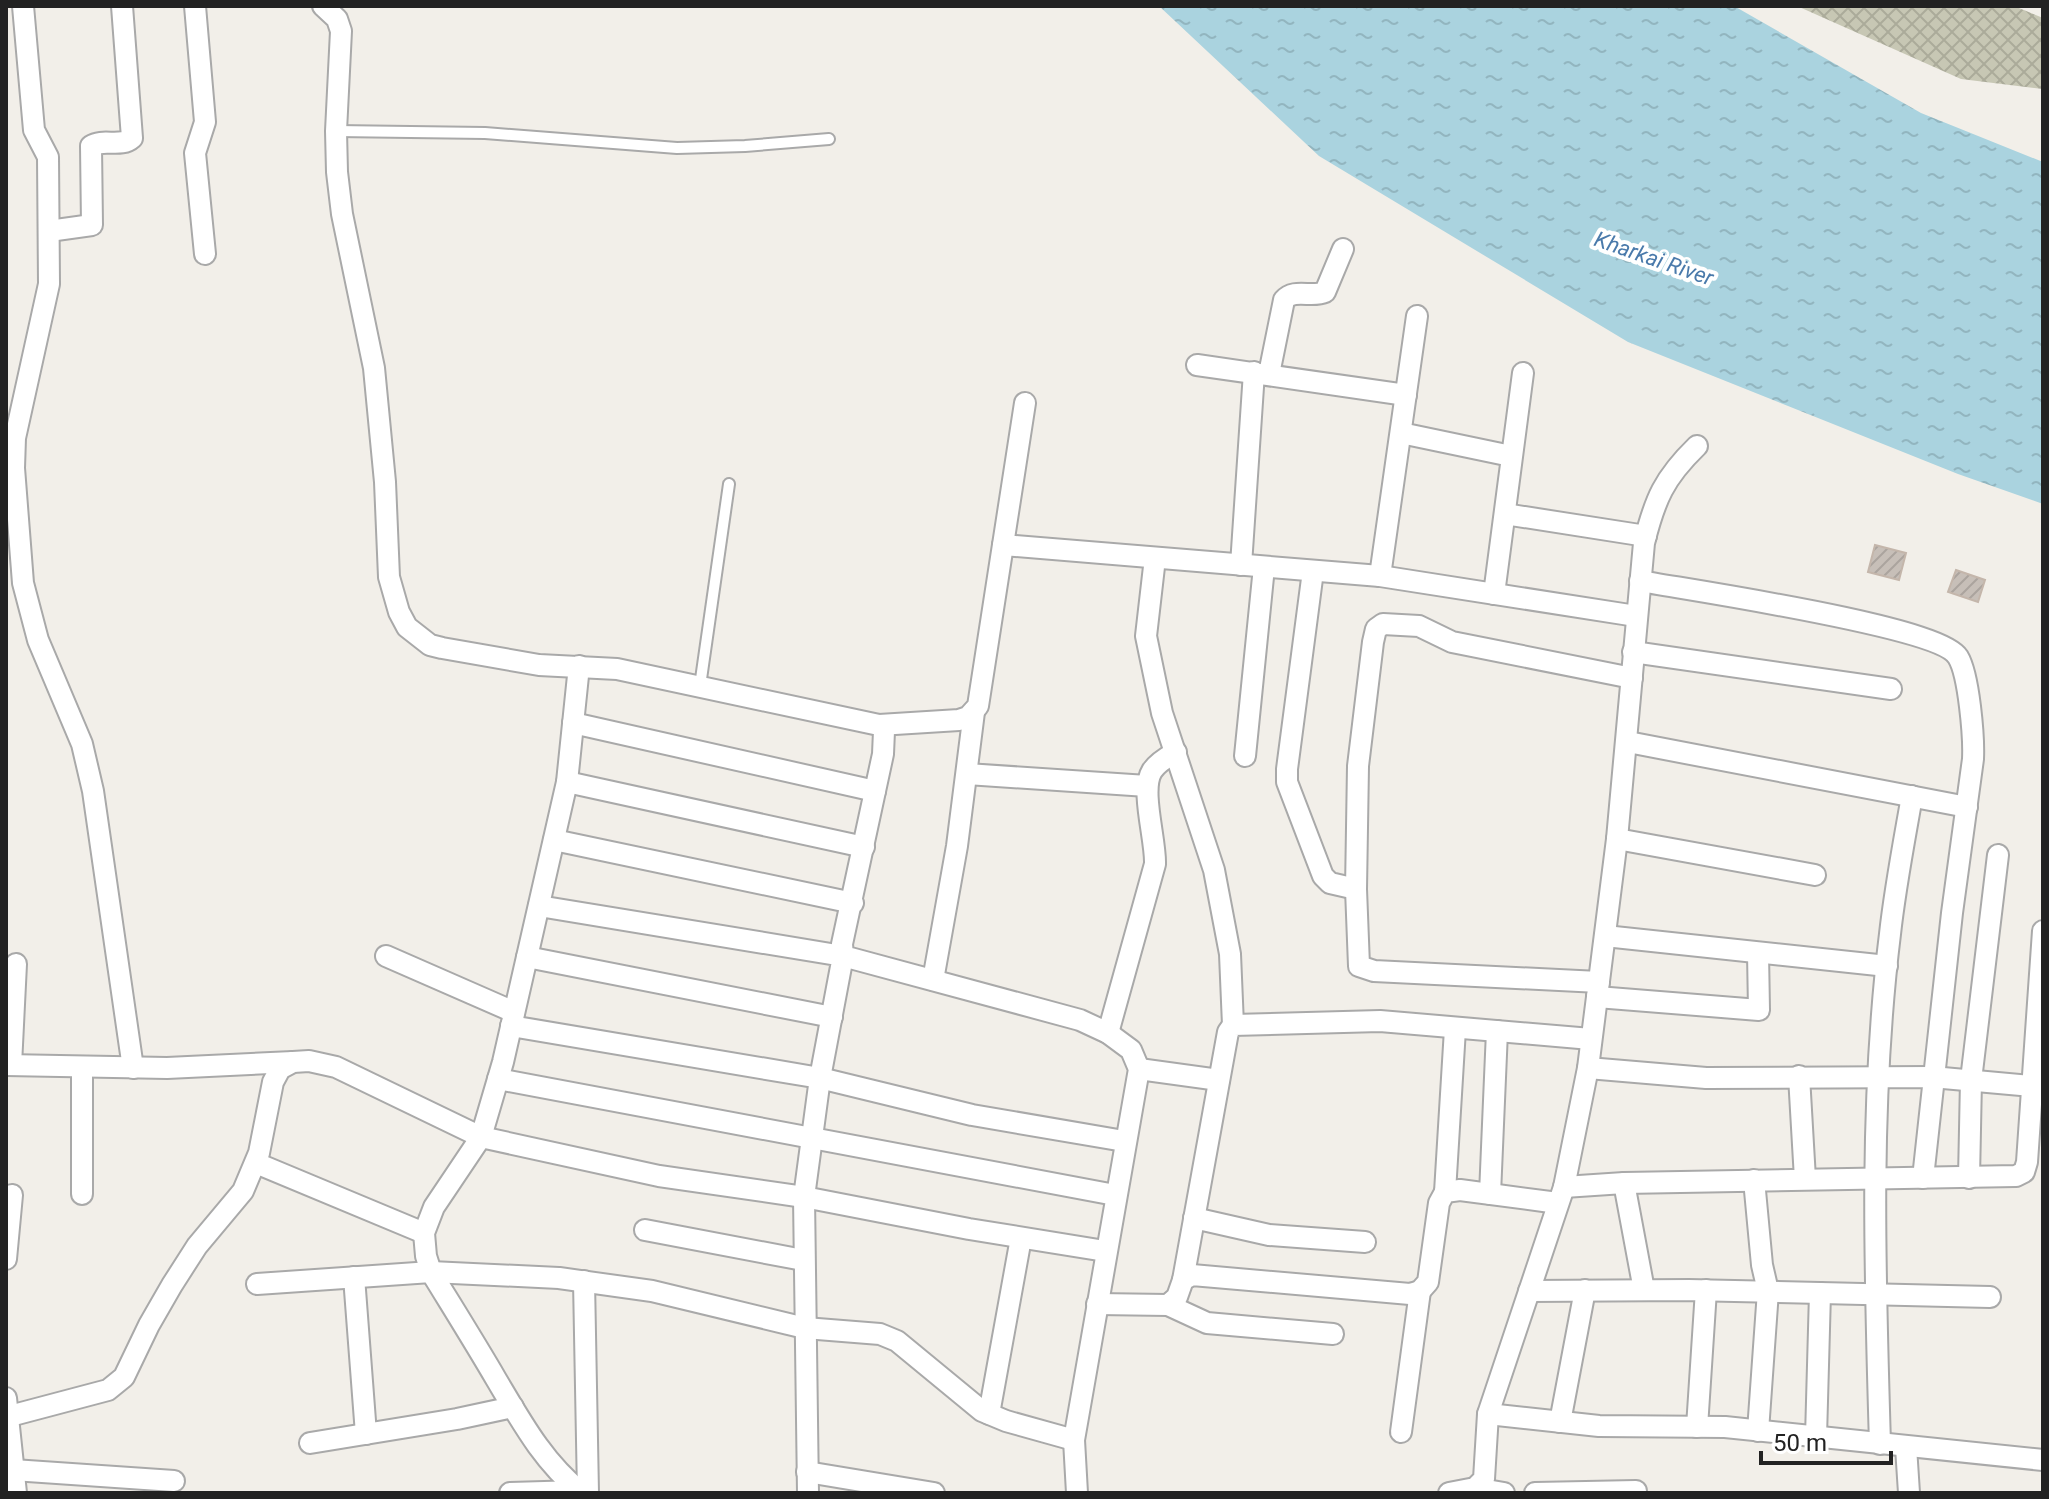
<svg xmlns="http://www.w3.org/2000/svg" width="2049" height="1499" viewBox="0 0 2049 1499" font-family="Roboto,sans-serif">
<defs>
<pattern id="construction-cross-hatch" width="8" height="8" patternUnits="userSpaceOnUse" patternTransform="scale(2)"><rect width="8" height="8" fill="#c7c7b4"/><path d="M0 0l8 8M0 8l8-8" fill="none" stroke="#abab9a"/></pattern>
<pattern id="water-ripples" width="26" height="14" patternUnits="userSpaceOnUse" patternTransform="scale(2)"><rect width="26" height="14" fill="#aad3df"/><path d="M2 4q2-2 4 0t4 0M15 11q2-2 4 0t4 0" fill="none" stroke="#92b5bf"/></pattern>
<pattern id="building-hatch" width="6" height="6" patternUnits="userSpaceOnUse" patternTransform="scale(2)"><rect width="6" height="6" fill="#c7bfb8"/><path d="M-1 1l2-2M0 6l6-6M5 7l2-2" fill="none" stroke="#aba49e"/></pattern>
</defs>
<rect width="100%" height="100%" fill="#f2efe9"/>
<!-- construction -->
<path fill="url(#construction-cross-hatch)" d="M1797 6H2014L2043 18V89L1961 79Z"/>
<!-- water -->
<path fill="url(#water-ripples)" d="M1159 6H1734L1921 113 2043 162V504L1958 474 1628 342 1319 156Z"/>
<!-- building -->
<g fill="url(#building-hatch)" stroke="#c4b6ab" stroke-width="2">
<path d="M1875 545 1906 553 1899 580 1868 572Z"/>
<path d="M1956 570 1985 580 1978 602 1948 592Z"/>
</g>
<g fill="none" stroke-linecap="round" stroke-linejoin="round">
<!-- service casing -->
<g stroke="#a9a9a9" stroke-width="14">
<g id="service">
<path d="M336 131 485 133 677 148 745 146 829 139"/>
<path d="M700 686 729 484"/>
</g>
</g>
<!-- minor casing -->
<g stroke="#a9a9a9" stroke-width="24">
<g id="minor">
<path d="M23 6 34 130 48 157 49 284 15 438 14 468 23 583 38 640 82 744 93 791 133 1068"/>
<path d="M195 6 205 122 195 153 205 254"/>
<path d="M323 6 337 19 341 31 336 131 337 172 342 214 374 368 385 482 389 577 399 612 407 627 430 645 442 648 539 665 617 669 879 725 884 731 883 754 842 944 843 956 1080 1020 1108 1033 1131 1050 1139 1069 1074 1440 1077 1493"/>
<path d="M49 231 92 225 91 146C103 138 121 148 132 138L122 6"/>
<path d="M1197 365 1406 395"/>
<path d="M1269 374 1284 300C1294 288 1312 298 1325 292L1343 249"/>
<path d="M1401 433 1511 456"/>
<path d="M1505 514 1646 536"/>
<path d="M1003 545 1380 576 1636 616"/>
<path d="M1155 558 1146 636 1162 713 1214 870 1230 954 1233 1025"/>
<path d="M1241 565 1254 372"/>
<path d="M1313 571 1287 769V782L1323 876 1330 883 1356 889"/>
<path d="M1380 576 1417 316"/>
<path d="M1640 581C1688 590 1939 626 1958 657 1969 675 1974 737 1973 759L1952 913 1923 1178"/>
<path d="M1494 594 1523 373"/>
<path d="M1633 652 1891 689"/>
<path d="M579 666 567 782 503 1062 481 1137 434 1207 424 1233 426 1256 431 1272C453 1308 475 1343 496 1379 521 1421 543 1462 582 1493"/>
<path d="M573 723 875 791"/>
<path d="M879 725 959 720 968 717 978 706 1025 403"/>
<path d="M1628 742 1967 807"/>
<path d="M1245 756 1264 567"/>
<path d="M967 774 1147 786"/>
<path d="M567 782 864 847"/>
<path d="M1617 839 1815 875"/>
<path d="M554 840 853 903"/>
<path d="M539 906 843 956 820 1078 804 1197 808 1493"/>
<path d="M1605 936 1887 966"/>
<path d="M386 956 514 1012"/>
<path d="M527 957 832 1017"/>
<path d="M933 980 957 846 974 712"/>
<path d="M1599 982 1374 971 1359 966 1356 889 1358 766 1373 642 1376 629 1383 624 1419 626 1452 642 1632 678"/>
<path d="M1597 997 1759 1010 1758 953"/>
<path d="M511 1026 820 1078 972 1115 1124 1141"/>
<path d="M1108 1033 1155 864C1156 840 1140 790 1152 771 1157 763 1167 757 1176 752"/>
<path d="M6 1065 167 1068 293 1062"/>
<path d="M11 1065 16 964"/>
<path d="M1588 1068 1706 1078 1932 1077 2043 1087"/>
<path d="M1139 1069 1219 1080"/>
<path d="M1799 1076 1805 1179"/>
<path d="M498 1079 1115 1195"/>
<path d="M256 1163 424 1233"/>
<path d="M1969 1178 1971 1080 1998 855"/>
<path d="M1754 1180 1762 1265 1768 1291 1758 1431"/>
<path d="M1624 1183 1644 1290"/>
<path d="M1564 1187 1624 1183 2016 1176 2024 1172 2027 1162 2043 931"/>
<path d="M1445 1192 1455 1029"/>
<path d="M82 1194V1068"/>
<path d="M1490 1194 1497 1031"/>
<path d="M1194 1218 1269 1235 1365 1242"/>
<path d="M645 1230 803 1260"/>
<path d="M6 1259 12 1195"/>
<path d="M354 1277 366 1434"/>
<path d="M1183 1280 1228 1032 1233 1025 1380 1021 1591 1039"/>
<path d="M584 1281 588 1493"/>
<path d="M257 1284 431 1272 559 1278 652 1291 805 1328 880 1334 897 1341 982 1411 1006 1421 1074 1440"/>
<path d="M1529 1291 1689 1290 1990 1297"/>
<path d="M1097 1304 1168 1305 1177 1297 1183 1280 1192 1275 1410 1294 1420 1291 1428 1282 1439 1203 1445 1192 1460 1190 1558 1203"/>
<path d="M1168 1305 1207 1323 1333 1334"/>
<path d="M6 1398 16 1493"/>
<path d="M989 1414 1021 1238"/>
<path d="M1488 1414 1599 1426 1725 1427 2043 1460"/>
<path d="M6 1417 108 1390 124 1377 149 1325 172 1285 197 1246 243 1191 259 1153 273 1082 280 1069 293 1062 309 1061 336 1067 481 1137 659 1176 804 1197 969 1229 1105 1251"/>
<path d="M1560 1422 1585 1290"/>
<path d="M1697 1427 1706 1290"/>
<path d="M1401 1432 1420 1291"/>
<path d="M1816 1437 1820 1293"/>
<path d="M310 1443 457 1419 513 1407"/>
<path d="M1880 1444C1875 1275 1869 1103 1890 934 1895 888 1904 842 1912 796"/>
<path d="M1906 1447 1909 1493"/>
<path d="M13 1470 174 1481"/>
<path d="M807 1472 934 1493"/>
<path d="M1475 1488 1504 1493"/>
<path d="M510 1493 579 1491"/>
<path d="M1449 1493 1475 1488 1484 1479 1488 1414 1564 1187 1588 1068 1617 839 1644 543C1655 499 1664 478 1697 446"/>
<path d="M1535 1493 1636 1491"/>
</g>
</g>
<!-- service -->
<use href="#service" stroke="#fff" stroke-width="10"/>
<!-- minor -->
<use href="#minor" stroke="#fff" stroke-width="20"/>
</g>
<g text-anchor="middle" stroke-width="8" stroke-linejoin="round" paint-order="stroke">
<!-- water labels -->
<g font-size="22" font-style="italic" fill="#4a7aab" stroke="#fff">
<text transform="translate(1654 258) rotate(19)" y="8">Kharkai River</text>
</g>
</g>
<!-- border -->
<rect width="2049" height="1499" fill="none" stroke="#222222" stroke-width="16"/>
<!-- scale -->
<path d="M1761 1451v12h130v-12" fill="none" stroke="#222222" stroke-width="4"/>
<text x="1773" y="1451" font-size="24" fill="#222222" stroke="#ffffff" stroke-width="6" paint-order="stroke">50 m</text>
</svg>
